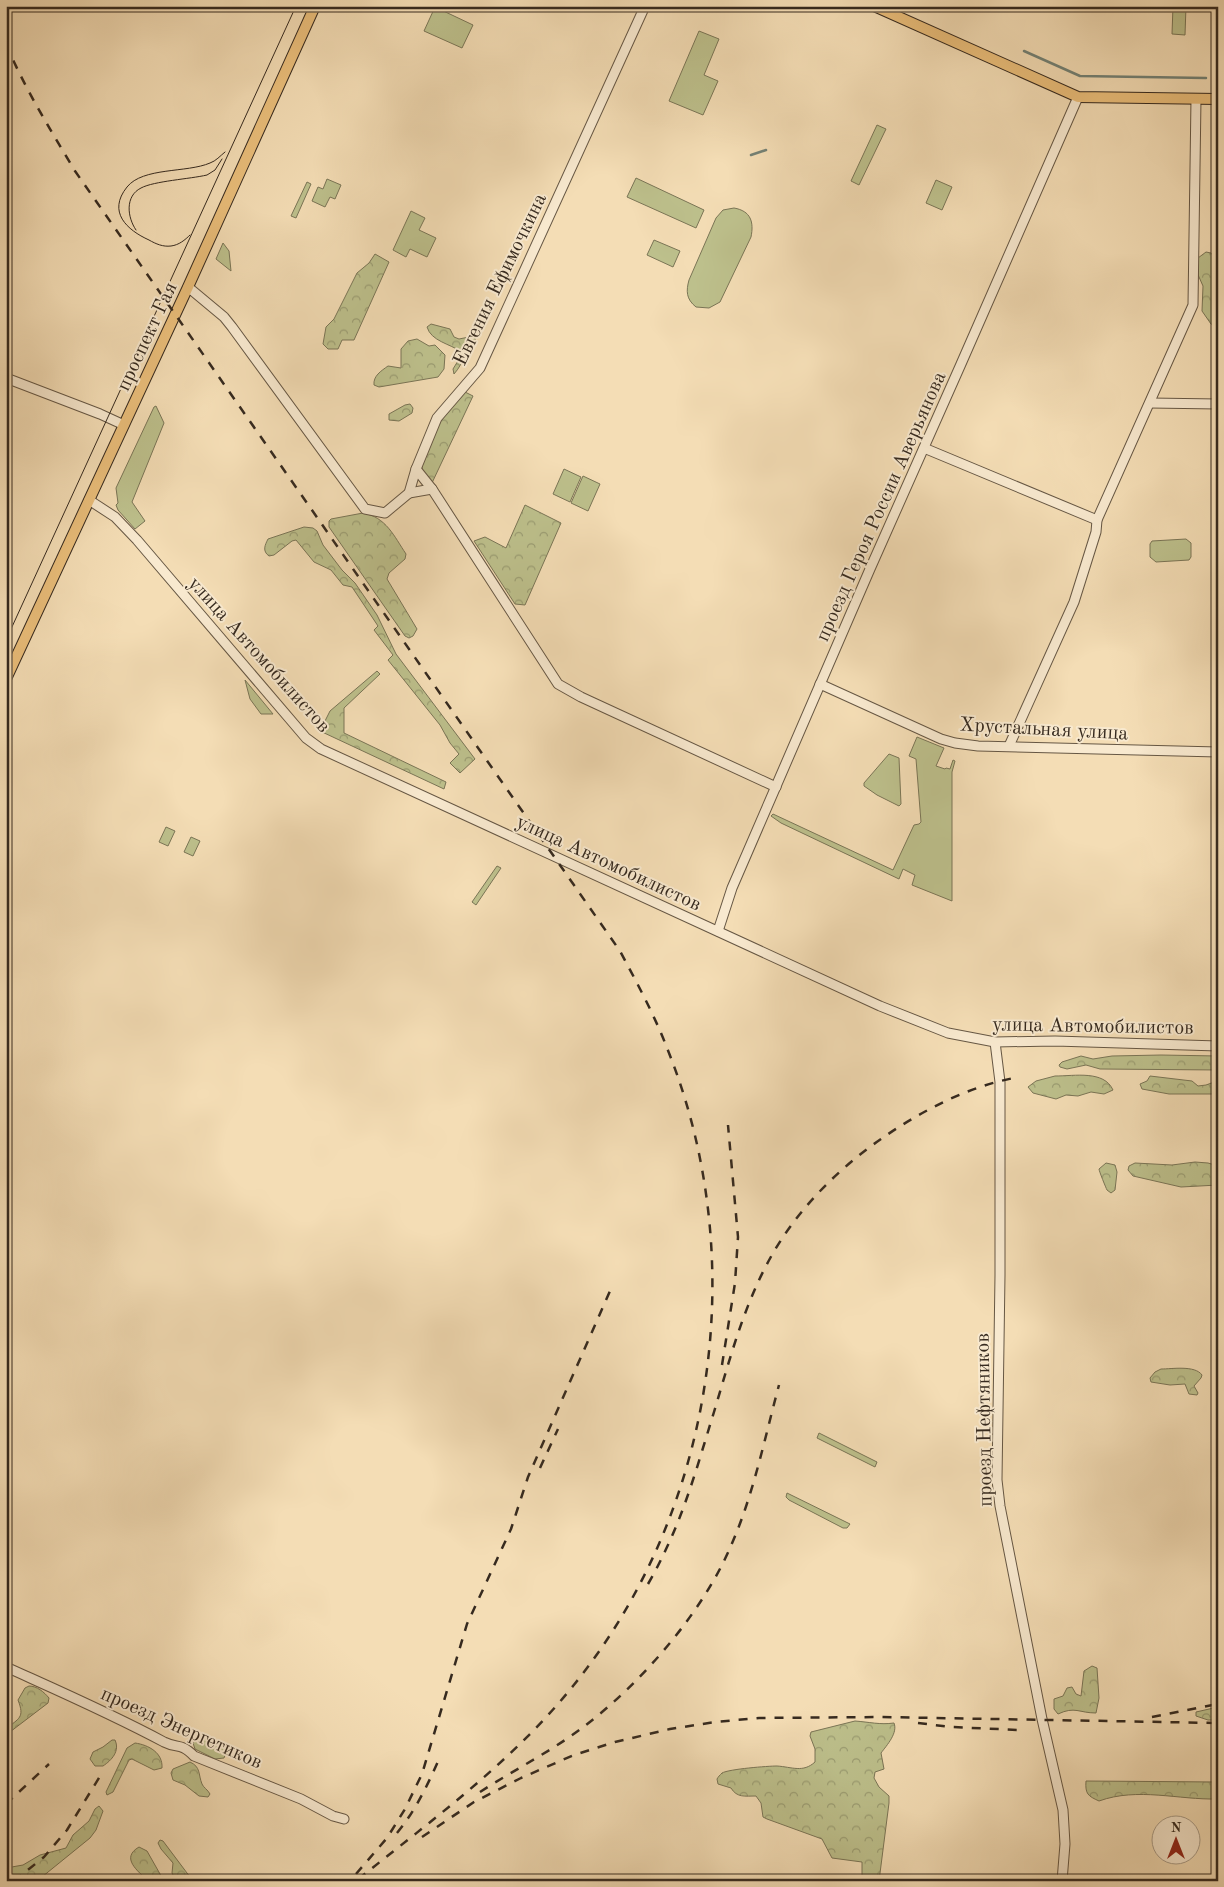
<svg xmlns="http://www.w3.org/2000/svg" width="1224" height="1887" viewBox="0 0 1224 1887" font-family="'Old Standard TT',serif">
<defs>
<pattern id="forest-crowns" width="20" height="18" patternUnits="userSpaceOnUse" patternTransform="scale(1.25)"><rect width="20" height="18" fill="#bdc08c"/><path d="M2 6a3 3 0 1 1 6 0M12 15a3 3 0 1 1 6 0" fill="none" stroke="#9a9c72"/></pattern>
</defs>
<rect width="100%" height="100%" fill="#f4ddb5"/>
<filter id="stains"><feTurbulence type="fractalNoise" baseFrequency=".004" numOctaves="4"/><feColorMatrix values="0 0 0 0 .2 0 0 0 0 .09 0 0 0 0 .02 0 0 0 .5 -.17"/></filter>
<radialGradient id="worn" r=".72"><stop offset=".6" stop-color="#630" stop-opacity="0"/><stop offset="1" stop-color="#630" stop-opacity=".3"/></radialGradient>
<!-- green -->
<g fill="#bdc08c" stroke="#7a7556">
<path d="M1173 6H1186L1185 35 1172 34Z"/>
<path d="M435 7 473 25 462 48 424 31Z"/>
<path d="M699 31 719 39 704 75 718 81 703 115 669 101Z"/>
<path d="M877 125 886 129 859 185 851 181Z"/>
<path d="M636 178 704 210 696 228 627 197Z"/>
<path d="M327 179 341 185 335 199 330 197 325 207 312 201 318 187 323 189Z"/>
<path d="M936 180 952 187 942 210 926 203Z"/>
<path d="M307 182 311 184 296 218 291 216Z"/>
<path d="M734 208C751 211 754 222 751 237L720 302 709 308 696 307C686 299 686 291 689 280L716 218 723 210Z"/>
<path d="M411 211 425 218 419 230 436 238 427 257 410 249 406 257 393 250Z"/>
<path d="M654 240 680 251 673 267 647 255Z"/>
<path d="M223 243 229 251 231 271 216 259Z"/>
<path d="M156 406 164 423 132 502 145 521 135 529 118 510 116 505 118 503 116 488 154 407Z"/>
<path d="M564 469 581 477 570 502 553 494Z"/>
<path d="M583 476 600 484 588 511 571 503Z"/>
<path d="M1186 539 1191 543V557L1189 560 1156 562 1150 557V544L1152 541Z"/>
<path d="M245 680 273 714H261L250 699Z"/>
<path d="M917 737 944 748 936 766 945 769 946 768 950 769 953 760 955 761 952 772V901L912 885 915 875 903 869 899 879 781 823 771 816 773 814 893 870 914 825 919 824 921 822 916 759 909 756Z"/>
<path d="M889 754 899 758 901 804 899 806 877 795 864 786V783Z"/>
<path d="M166 827 175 831 168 846 159 842Z"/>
<path d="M191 837 200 841 193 856 184 852Z"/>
<path d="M497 866 501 868 476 905 472 902Z"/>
<path d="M819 1433 877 1462 875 1467 817 1438Z"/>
<path d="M787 1493 850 1524 847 1528H843L789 1500 786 1497Z"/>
<path d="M199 1737H204L224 1745 227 1750 224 1758 215 1759 195 1749 193 1743Z"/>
</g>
<!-- forest -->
<g fill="url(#forest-crowns)" stroke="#7a7556">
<path d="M1206 252 1211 253 1214 257 1216 266 1218 327 1211 324 1202 311 1203 286 1195 268 1198 258Z"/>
<path d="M375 254 389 262 354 340H342L338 349H328L323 344 326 327 334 319 357 273 369 263Z"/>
<path d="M431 324 450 329 454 337 459 339 474 336 476 341C465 350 464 363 454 374L453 369 461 356 460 351C450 344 431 341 427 327Z"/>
<path d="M417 339 429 346 435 345 445 355 444 369 438 377 379 387 374 385C373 376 381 371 388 366L401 368V349L408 341Z"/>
<path d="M463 391 473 396 431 485 419 469 439 420Z"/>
<path d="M410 404 413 408 412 413 399 421 389 420V414L405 405Z"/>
<path d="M525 505 561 523 525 605 515 604 474 541 485 537 506 548Z"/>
<path d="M363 513C386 517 394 536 406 554L405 559 389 573 387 579 417 629 413 636 409 638 405 636 329 527V521L331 519Z"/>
<path d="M304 527 313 528 317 531 323 545 342 570 355 583 377 615 396 654 475 759 460 773 450 763 459 754 450 743 440 725 388 660 393 655 374 630 378 626 352 587 343 585 331 570 314 562 296 540 292 541 274 555 269 556C262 551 265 545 268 539Z"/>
<path d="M377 671 380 674 344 708V733L446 782 444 789 320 731 330 711Z"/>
<path d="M1161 1055 1218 1056V1070L1100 1069 1086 1065 1067 1069 1060 1067 1059 1065 1062 1062 1081 1056 1093 1059 1112 1056Z"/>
<path d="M1055 1076C1075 1076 1104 1070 1113 1090L1104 1094 1091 1092 1078 1096 1066 1095 1056 1099 1033 1093 1028 1087 1036 1081Z"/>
<path d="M1150 1076 1192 1081 1198 1086 1206 1085 1217 1081 1218 1094H1169L1142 1089 1140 1084 1147 1081Z"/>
<path d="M1195 1162 1208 1163 1218 1166V1185L1181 1187 1133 1176 1128 1170 1129 1166 1135 1163 1172 1165Z"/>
<path d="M1106 1163 1115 1165 1117 1172 1115 1190 1111 1193 1107 1190C1106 1188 1099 1171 1099 1169Z"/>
<path d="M1161 1369C1172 1369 1195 1365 1202 1375L1201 1378 1194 1386 1198 1393 1197 1395 1189 1394 1185 1384 1170 1385 1151 1382 1150 1378 1155 1372Z"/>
<path d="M1092 1666 1097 1668 1099 1698 1096 1713C1079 1713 1075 1706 1058 1714L1054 1709V1699L1063 1696 1067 1688 1072 1687 1076 1694 1081 1696 1084 1671Z"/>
<path d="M29 1686C37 1686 44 1692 49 1698L48 1703 6 1735V1729C19 1718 25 1718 18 1700L25 1688Z"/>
<path d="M1218 1707V1720H1208L1196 1716V1712Z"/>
<path d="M855 1721C869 1722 880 1725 894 1723 898 1733 887 1745 881 1753L884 1769 875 1772 874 1778 879 1787 889 1796V1803L879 1881H862V1862L832 1858 822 1839 767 1819 763 1817 761 1803 756 1796C745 1796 737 1798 731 1788L718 1784 717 1779C718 1777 720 1775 722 1773 729 1769 768 1766 777 1766 792 1767 803 1773 815 1762V1749L810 1736 811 1732Z"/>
<path d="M112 1740H115C120 1751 112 1760 103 1766H95L90 1759 93 1752 103 1747Z"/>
<path d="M135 1743C149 1745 163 1753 162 1768L154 1770 132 1759 129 1760 113 1792 107 1795 106 1792 127 1748Z"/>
<path d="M190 1762C201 1767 198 1774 202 1784 203 1787 208 1790 210 1794L208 1797 199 1796 185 1785 173 1780 171 1773 173 1769Z"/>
<path d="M1086 1781 1218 1782V1799C1178 1800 1138 1787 1099 1801 1088 1796 1085 1794 1086 1781Z"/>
<path d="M99 1806 103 1811 96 1830 90 1838 37 1881H6V1868L23 1865 40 1855 66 1848 73 1835 89 1821 95 1809Z"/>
<path d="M160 1840 163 1841 193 1881H176L172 1873 173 1863 161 1849 158 1843Z"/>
<path d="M139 1847 147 1851 164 1881H148C138 1871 120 1858 139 1847Z"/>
</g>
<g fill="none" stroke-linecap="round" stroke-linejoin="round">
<!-- stream -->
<g stroke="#738175" stroke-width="2.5">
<path d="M1024 51 1080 76 1206 78"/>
<path d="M751 155 766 150"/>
</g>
<!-- minor casing -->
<g stroke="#665744" stroke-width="11">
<g id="minor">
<path d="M188 287 224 317 232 327 365 509 385 513 409 493 416 469 432 489 558 684 581 697 776 787"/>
<path d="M6 378 100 414 124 425"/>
<path d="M1150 403 1218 404"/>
<path d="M924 448 1097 520"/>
<path d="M416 469 437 418 480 368 645 6"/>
<path d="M409 493 432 489"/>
<path d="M89 500 115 517 137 540 306 738 321 749 880 1006 948 1033 995 1042 1055 1041 1218 1046"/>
<path d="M820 684 941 739 955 743 978 746 1218 752"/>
<path d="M1009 746 1074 602 1096 532 1097 520 1193 305 1196 99"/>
<path d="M718 931 732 888 870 569 961 364 1078 97"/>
<path d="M995 1042 1000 1082V1275L997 1480 1000 1506 1042 1719 1063 1810 1065 1844 1062 1881"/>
<path d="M6 1667C59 1691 112 1714 164 1742 178 1749 180 1742 194 1756L301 1799 333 1816 344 1819"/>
</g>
</g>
<!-- major casing -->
<g stroke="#362a1f" stroke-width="12">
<g id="major">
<path d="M874 6 1078 97 1218 99"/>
<path d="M6 679 188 287 315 6"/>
</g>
</g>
<!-- minor -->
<use href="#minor" stroke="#f8e9cf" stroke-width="9"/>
<!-- major -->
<use href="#major" stroke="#eabe7a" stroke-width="10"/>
<!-- tram -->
<g stroke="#362a1f" stroke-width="1">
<path d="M136 230C127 217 125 196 141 188 154 181 190 179 207 175L215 170 222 159"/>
<path d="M190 235C185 240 179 245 171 246 163 247 156 244 149 240 127 230 107 212 127 187 143 167 187 173 210 163 216 161 220 156 225 152"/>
<path d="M6 640 296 6"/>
</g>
<!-- rail -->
<g stroke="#362a1f" stroke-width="2.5" stroke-dasharray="9 9" stroke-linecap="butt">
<path d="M6 44C25 89 50 129 75 171L620 951C637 983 654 1014 667 1048 752 1258 716 1510 573 1686 512 1762 432 1820 356 1881"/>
<path d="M722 1365 735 1283 738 1237 728 1125"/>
<path d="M540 1468 558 1429"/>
<path d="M648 1584C655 1572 661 1560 667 1547 687 1505 700 1457 714 1412 729 1362 742 1312 766 1266 792 1215 835 1171 881 1139 921 1111 967 1087 1014 1078"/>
<path d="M1152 1717 1218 1704"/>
<path d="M918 1723 951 1727 1019 1730"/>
<path d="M480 1792C514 1770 550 1752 582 1728 642 1683 705 1610 733 1541 754 1492 765 1437 779 1385"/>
<path d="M6 1804 49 1764"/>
<path d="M397 1833C416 1810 428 1784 440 1757"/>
<path d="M422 1837 474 1802 521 1778 574 1755 615 1742 670 1729 715 1722 759 1718 881 1717 1218 1723"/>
<path d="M356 1874 387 1838 405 1809 422 1774 467 1624 511 1529 528 1477 610 1291"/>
<path d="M14 1881 44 1857 67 1830 102 1773"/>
</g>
</g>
<g text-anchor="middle" stroke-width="4" stroke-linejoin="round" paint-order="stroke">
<!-- street labels -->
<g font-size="20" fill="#362a1f" stroke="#f8e9cf">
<text transform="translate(499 279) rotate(-64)" y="7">Евгения Ефимочкина</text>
<text transform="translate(146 336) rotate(-65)" y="7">проспект Гая</text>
<text transform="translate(880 506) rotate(-66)" y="7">проезд Героя России Аверьянова</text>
<text transform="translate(260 654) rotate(48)" y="7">улица Автомобилистов</text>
<text transform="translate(1044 728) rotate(3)" y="7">Хрустальная улица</text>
<text transform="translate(609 862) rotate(25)" y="7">улица Автомобилистов</text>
<text transform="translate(1093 1025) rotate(1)" y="7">улица Автомобилистов</text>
<text transform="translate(983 1420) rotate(-91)" y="7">проезд Нефтяников</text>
<text transform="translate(182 1727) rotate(24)" y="7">проезд Энергетиков</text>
</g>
</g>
<!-- margin -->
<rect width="1224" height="1887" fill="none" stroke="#f4ddb5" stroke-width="25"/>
<rect x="8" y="8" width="1209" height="1872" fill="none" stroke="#362a1f" stroke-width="2.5"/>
<rect x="12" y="12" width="1199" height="1862" fill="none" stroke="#362a1f"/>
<!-- north arrow -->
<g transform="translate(1176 1840)"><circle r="24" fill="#f8e9cf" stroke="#aa9d89"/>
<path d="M0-4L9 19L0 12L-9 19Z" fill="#8f2418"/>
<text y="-8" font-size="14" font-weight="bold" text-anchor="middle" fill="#362a1f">N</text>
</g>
<rect width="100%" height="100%" filter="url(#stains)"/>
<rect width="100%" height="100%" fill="url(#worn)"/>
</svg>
